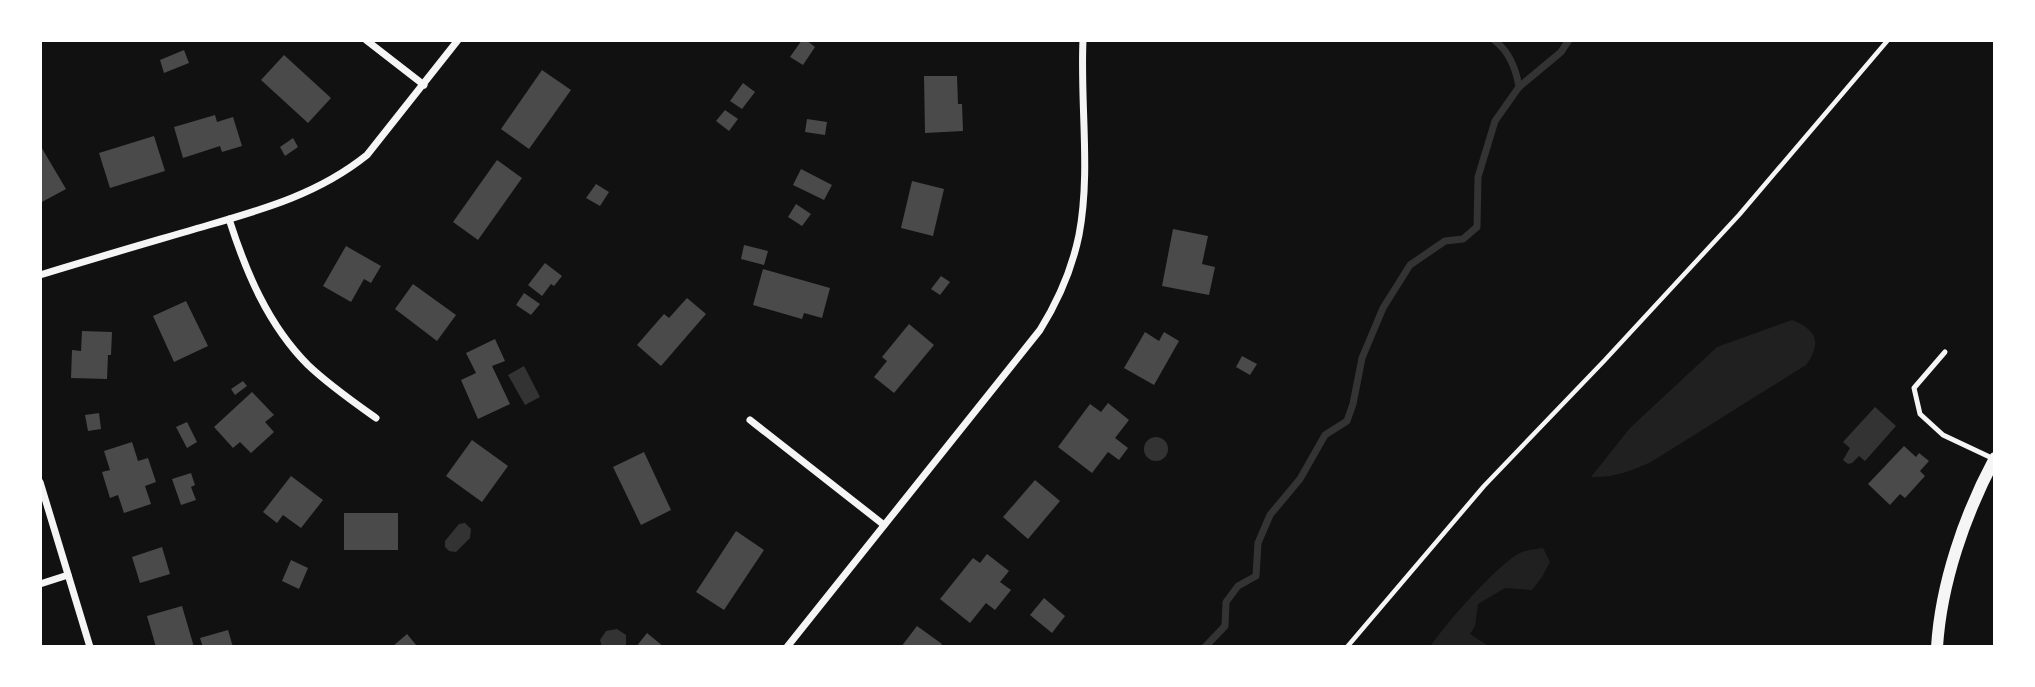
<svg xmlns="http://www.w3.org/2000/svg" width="2035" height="687" viewBox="0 0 2035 687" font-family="'Titillium Web',sans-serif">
<rect width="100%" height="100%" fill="#111"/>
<!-- green -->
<g fill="#202020">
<path d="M1792 320C1817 330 1822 343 1806 365L1651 462C1631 471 1613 478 1591 477L1630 428 1717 347Z"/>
<path d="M1543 548 1550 562 1542 577 1532 590 1505 588 1478 604 1475 626 1470 634 1487 645 1502 647H1430C1444 626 1500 561 1522 552 1528 550 1536 549 1543 548Z"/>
</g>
<!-- water -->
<g fill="#333">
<path d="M524 366 540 397 525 405 508 375Z"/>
<path d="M1875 407 1896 426 1865 461 1859 456 1852 463 1848 464 1843 460 1850 448 1843 442Z"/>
<circle cx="1156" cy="449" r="12"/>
<path d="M465 523 471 529 470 538 456 552 449 551 445 547V541L459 524Z"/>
<path d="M617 629 626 635V647H602L600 640 606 631Z"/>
</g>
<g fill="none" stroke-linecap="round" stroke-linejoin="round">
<!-- stream -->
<g stroke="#333" stroke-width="7">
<path d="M1494 40C1509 51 1516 69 1519 87"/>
<path d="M1205 647 1225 626 1226 602 1238 586 1256 576 1258 543 1270 515 1300 479 1325 435 1347 421 1353 404 1362 358 1383 308 1410 265 1445 241 1463 239 1477 227 1478 177 1495 121 1519 87 1561 52 1569 40"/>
</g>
</g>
<!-- building -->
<g fill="#4a4a4a">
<path d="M802 40H806L815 47 803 65 790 57Z"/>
<path d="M184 50 189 63 164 73 160 60Z"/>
<path d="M284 55 331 98 308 123 261 80Z"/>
<path d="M542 70 571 90 529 149 501 129Z"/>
<path d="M924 76H957L958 104H962L963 131 925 133Z"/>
<path d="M743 83 755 92 742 109 730 101Z"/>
<path d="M725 110 738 119 729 131 716 121Z"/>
<path d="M215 115 217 122 233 117 242 146 222 152 220 146 183 158 174 127Z"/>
<path d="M807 119 827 122 825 135 805 132Z"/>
<path d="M154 136 165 171 110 188 99 153Z"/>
<path d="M293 138 298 147 285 156 280 147Z"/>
<path d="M40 145 66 189 40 203Z"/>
<path d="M497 160 522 178 478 240 453 222Z"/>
<path d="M801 169 832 185 824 200 793 185Z"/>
<path d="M912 181 944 189 933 236 901 228Z"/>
<path d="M596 184 609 192 600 206 586 198Z"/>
<path d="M796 204 811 214 802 226 788 217Z"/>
<path d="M1173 229 1208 236 1202 264 1215 267 1209 295 1162 286Z"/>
<path d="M744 245 768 251 764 265 741 259Z"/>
<path d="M346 246 381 266 371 283 364 279 351 302 323 286Z"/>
<path d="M545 263 562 276 554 286 551 284 542 296 528 285Z"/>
<path d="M763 269 830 288 822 318 804 313 802 319 753 305Z"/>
<path d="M941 276 950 282 940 295 931 289Z"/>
<path d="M413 284 456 315 437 341 395 309Z"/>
<path d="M524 293 540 304 531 315 516 305Z"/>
<path d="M687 298 706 314 661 366 637 345 664 314 669 318Z"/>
<path d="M186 301 208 346 174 362 153 316Z"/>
<path d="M909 324 934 345 894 393 874 377 887 361 882 357Z"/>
<path d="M82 331 112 332 111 355H108L107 379 71 378 72 350 81 351Z"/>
<path d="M1145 332 1159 341 1164 332 1179 341 1154 385 1124 368Z"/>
<path d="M495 339 505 361 492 366 510 404 478 419 461 380 476 373 466 353Z"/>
<path d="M1242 356 1257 364 1250 375 1236 367Z"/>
<path d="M243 381 247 386 235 395 231 389Z"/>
<path d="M252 392 274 415 265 422 274 432 251 453 240 442 233 448 214 427Z"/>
<path d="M1108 403 1129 420 1115 438 1128 448 1119 460 1108 452 1092 473 1058 447 1090 404 1101 412Z"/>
<path d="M99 413 101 429 88 431 85 415Z"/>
<path d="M187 422 197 442 187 448 176 427Z"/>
<path d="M472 440 508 466 482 502 446 476Z"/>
<path d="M132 442 138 461 148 458 156 482 145 486 151 504 124 513 118 495 110 498 102 472 110 470 104 451Z"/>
<path d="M1904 446 1916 457 1919 453 1929 461 1920 471 1925 476 1905 498 1900 494 1890 505 1868 484Z"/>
<path d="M644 452 671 510 641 525 613 467Z"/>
<path d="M191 473 195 485 191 487 196 500 181 505 172 479Z"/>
<path d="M291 476 323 500 301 528 283 515 277 523 263 512Z"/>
<path d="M1035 480 1060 501 1028 539 1003 517Z"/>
<rect x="344" y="513" width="54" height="37"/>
<path d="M736 531 764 550 724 610 696 592Z"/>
<path d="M162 547 170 574 140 583 132 557Z"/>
<path d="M987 554 1009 571 1000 582 1011 590 995 610 986 603 970 623 940 599 973 558 980 563Z"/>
<path d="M291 560 308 568 299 589 282 581Z"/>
<path d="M1044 598 1065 616 1052 633 1030 615Z"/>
<path d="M182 606 194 647H156L147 616Z"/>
<path d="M917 626 942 644 939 647H901Z"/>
<path d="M228 630 233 647H203L200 638Z"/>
<path d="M647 633 664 647H636Z"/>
<path d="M407 634 417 646 415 647H392Z"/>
</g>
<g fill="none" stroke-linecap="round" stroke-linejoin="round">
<!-- path -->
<path stroke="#f5f5f5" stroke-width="4.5" d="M1347 647 1484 486 1604 361 1739 215 1888 40"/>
<!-- service -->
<path stroke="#f5f5f5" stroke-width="5" d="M1945 352 1914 388 1920 414 1943 435 1994 459"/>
<!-- minor -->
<g stroke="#f5f5f5" stroke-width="7">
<path d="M366 40 424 85"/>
<path d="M229 219C246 272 268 325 308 365 329 385 352 401 376 418"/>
<path d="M40 275C92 259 144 244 195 229 257 211 316 196 367 155L458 40"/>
<path d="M750 420 884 525"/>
<path d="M40 482 90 647"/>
<path d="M40 584 68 575"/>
<path d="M787 647 1040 330C1058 301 1072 269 1079 235 1091 172 1080 104 1083 40"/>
</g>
<!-- tertiary -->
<path stroke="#f5f5f5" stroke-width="12" d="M1937 647C1941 583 1965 514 1995 458"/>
</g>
<!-- border -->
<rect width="2035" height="687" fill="none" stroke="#ffffff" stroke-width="84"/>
</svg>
